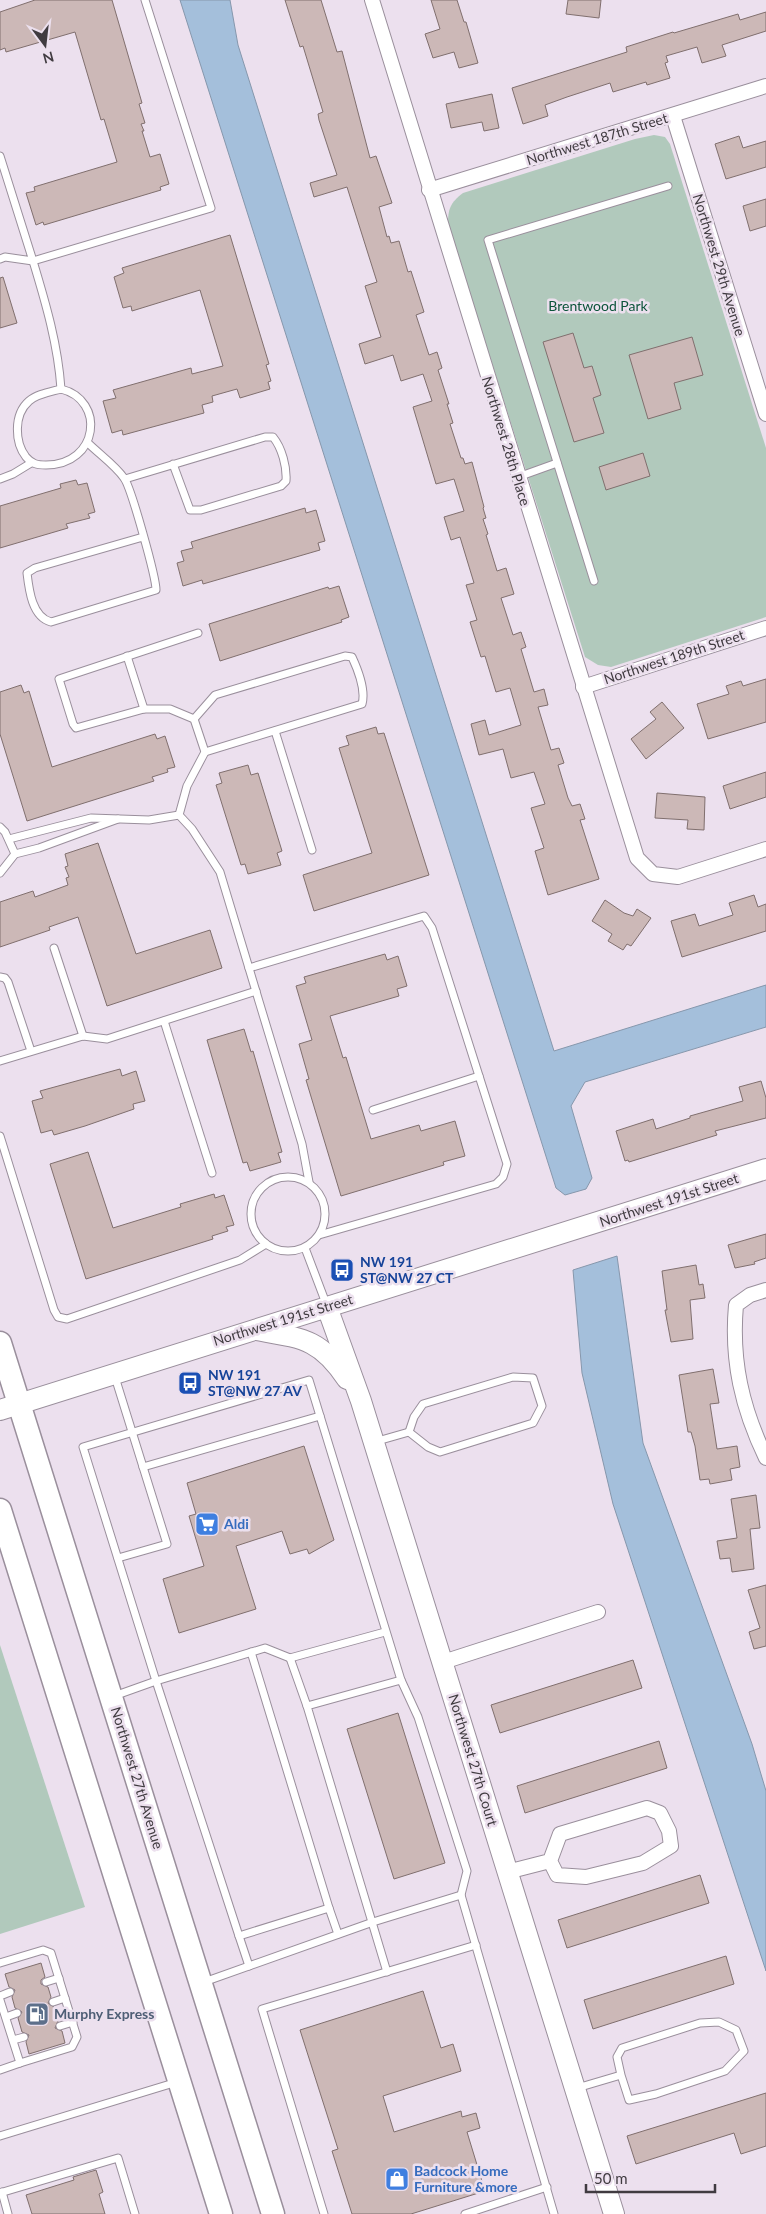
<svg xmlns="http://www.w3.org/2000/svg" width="766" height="2214" viewBox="0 0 766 2214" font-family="Lato,sans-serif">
<rect width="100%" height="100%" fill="#ece0ee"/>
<!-- green -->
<g fill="#b1c9bc">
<path d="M654 135 665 137 670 144 766 448V617L611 667 598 665 585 657 448 224C448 209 450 203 463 193L635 139Z"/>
<path d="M0 1645 85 1907 0 1934Z"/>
</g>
<!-- water -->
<g fill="#a4bfdb" stroke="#8697ac">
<path d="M180 0H230L238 45 554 1051 766 985V1027L585 1082 571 1106 592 1178 586 1189 565 1195 556 1188Z"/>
<path d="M617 1256 643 1443 752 1744 766 1791V1971L613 1504 582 1373 573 1270Z"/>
</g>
<!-- building -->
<g fill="#ccb8b7" stroke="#806f6e">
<path d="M35 0H112L142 103 139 104 145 123 141 124 144 131H142L150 157 160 154 169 184 160 187 161 190 44 225 43 222 36 225 26 193 35 191 34 187 117 162 104 119 101 120 75 32 6 52 5 48 0 50V12Z"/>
<path d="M285 0H321L337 52 342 51 370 158 376 156 392 203 379 207 387 237 389 236 391 243 399 241 408 272 411 271 424 312 416 315 429 355 437 352 442 368 438 370 449 404H447L453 423 450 424 461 458H463L465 464 472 462 484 507 483 508 486 518 483 519 488 534 486 535 497 571 506 568 514 594 501 598 513 635 521 632 526 647 521 649 534 692 544 689 548 705 538 707 551 750 559 748 564 763 558 765 568 798 572 806 580 804 585 819 580 820 599 879 548 895 535 851 544 848 531 808 545 804 534 772 511 778 503 749 479 755 471 724 485 720 489 735 521 725 510 688 496 692 485 656 481 657 470 622 477 620 466 585 474 583 460 537 451 540 444 517 464 511 454 479 436 484 413 407 432 401 423 374 401 381 393 355 365 364 359 344 381 337 365 286 377 282 347 187 314 197 310 183 337 175 319 120 318 114 323 112 303 46 300 47Z"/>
<path d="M431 0H457L464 22H466L478 63 459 68 454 52 433 58 425 34 440 29Z"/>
<path d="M568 0H601L599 18 566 14Z"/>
<path d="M766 12V31L722 45 726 56 702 63 697 47 666 56 668 62 665 63 670 78 647 85 646 82 613 92 610 83 567 97 545 105 548 116 523 124 512 88 627 52 626 47 673 32 674 33 738 14 740 20Z"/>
<path d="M492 94 499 128 484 131 482 122 451 128 446 104Z"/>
<path d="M739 136 743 148 766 141V167L726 179 715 144Z"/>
<path d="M766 199V226L750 231 743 206Z"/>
<path d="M230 235 269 364 266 365 271 381 268 382 270 389 240 398 237 389 212 396 213 402 202 405 204 413 123 435 122 430 112 433 103 401 116 398 113 390 191 368 192 374 223 366 200 290 132 311 131 306 123 308 114 277 124 273 122 268Z"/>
<path d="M3 277 17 323 0 328V278Z"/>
<path d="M573 333 584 368 592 366 601 395 593 398 604 433 574 442 543 342Z"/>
<path d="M692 337 703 375 674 383 681 409 648 419 629 355Z"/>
<path d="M643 453 650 476 606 490 599 467Z"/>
<path d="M76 480 78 485 87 483 95 512 88 514 90 518 66 524 68 528 0 548V506L61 488 60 484Z"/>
<path d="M305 508 306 513 316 510 325 541 318 543 320 550 203 584 202 580 183 586 177 563 184 561 181 551 193 548 191 542Z"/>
<path d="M339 586 349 617 341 620 342 622 220 661 209 624 328 587 329 589Z"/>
<path d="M766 679V722L708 739 697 704 729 694 726 686 741 681 743 686Z"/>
<path d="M21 685 24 693 29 691 52 767 155 734 157 739 165 736 175 767 167 769 168 772 152 777 154 781 27 821 0 734V692Z"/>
<path d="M662 702 684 728 646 759 631 739 656 719 650 712Z"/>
<path d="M376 727 378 734 384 733 429 875 314 911 303 875 372 853 339 748 349 745 346 736Z"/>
<path d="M248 765 251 775 258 773 282 851 277 853 281 865 248 874 245 864 241 865 216 785 222 783 219 773Z"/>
<path d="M766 772V797L730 809 723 786Z"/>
<path d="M657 793 705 797 704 830 687 829 688 820 655 818Z"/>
<path d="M98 843 136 954 210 930 222 968 107 1006 78 917 49 927 50 930 0 947V902L33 891 35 897 68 885 66 878 69 877 65 867 68 866 65 854Z"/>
<path d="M754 895 758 907 766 904V931L682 957 671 921 695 914 699 926 733 915 729 903Z"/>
<path d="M605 900 624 913 633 916 637 909 651 918 631 946 627 944 623 950 608 941 612 934 592 921Z"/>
<path d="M385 954 387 960 398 956 407 986 397 989 399 996 330 1016 343 1058 346 1057 371 1139 419 1125 421 1131 455 1121 465 1156 443 1162 444 1165 341 1196 306 1080 309 1079 299 1044 312 1040 296 986 306 983 304 977Z"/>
<path d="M244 1029 251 1052 253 1051 282 1152 278 1153 281 1162 250 1171 247 1162 243 1163 207 1040Z"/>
<path d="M120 1069 122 1076 136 1071 145 1101 133 1104 134 1109 85 1126 54 1135 52 1130 41 1133 32 1101 43 1098 40 1091Z"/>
<path d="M761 1081 766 1098V1118L715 1131 717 1135 629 1162 628 1160 625 1161 616 1131 653 1119 656 1129 690 1118V1116L743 1101 739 1087Z"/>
<path d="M88 1152 113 1228 181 1207 180 1204 214 1194 215 1198 224 1195 234 1225 226 1227 228 1231 212 1236 213 1239 86 1279 50 1164Z"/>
<path d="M766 1234V1258L754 1262 755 1264 735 1268 728 1245Z"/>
<path d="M696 1265 699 1285 703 1284 705 1298 690 1300 693 1339 671 1342 665 1310H667L662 1271Z"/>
<path d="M713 1369 719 1403 710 1404 717 1449 737 1446 740 1467 730 1469 732 1480 710 1484 709 1479 700 1480 695 1446 691 1432H688L679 1375Z"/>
<path d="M304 1446 334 1540 309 1554 307 1549 290 1554 282 1531 236 1546 256 1609 179 1633 163 1579 204 1566 189 1516 196 1514 187 1483Z"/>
<path d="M756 1495 760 1528 750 1529 754 1569 732 1572 730 1558 720 1559 717 1541 737 1538 731 1499Z"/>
<path d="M766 1585V1646L754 1649 749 1632 760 1628 748 1590Z"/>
<path d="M633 1660 642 1688 500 1733 491 1705Z"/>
<path d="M398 1713 445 1863 394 1879 347 1729Z"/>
<path d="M659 1741 667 1768 525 1813 517 1786Z"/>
<path d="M700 1875 709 1903 567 1948 558 1920Z"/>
<path d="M726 1956 734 1984 593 2029 584 2000Z"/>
<path d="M41 1963 45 1977 41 1980V1984L48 1987 51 1997 48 2003 54 2007 58 2021 55 2028 62 2031 65 2043 29 2054 26 2042 29 2035 22 2032 18 2018 22 2012 15 2008 12 1997 15 1990 9 1987 5 1974Z"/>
<path d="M423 1991 441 2048 453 2044 461 2071 383 2096 394 2132 461 2111 462 2117 476 2113 480 2128 467 2132 485 2191 411 2214H352L332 2151 338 2149 300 2030Z"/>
<path d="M766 2093V2146L741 2154 734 2133 636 2164 627 2136Z"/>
<path d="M96 2170 103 2192 99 2194 105 2214H32L26 2195 74 2180 73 2177Z"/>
</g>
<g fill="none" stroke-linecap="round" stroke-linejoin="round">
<!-- lane casing -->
<g stroke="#9a8f9c" stroke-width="9">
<g id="lane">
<path d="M0 156 33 261 5 257 0 259"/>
<path d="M61 389C58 345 46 304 33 261L211 208 145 0"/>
<path d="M61 389C106 400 99 465 46 465 37 465 32 464 26 457 15 443 13 415 29 401 37 394 50 392 61 389Z"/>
<path d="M88 443C99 454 115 465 124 478 131 487 156 577 156 590L51 622C32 617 29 590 27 573L35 568 143 537"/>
<path d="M518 477 557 463"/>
<path d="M0 479 13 474 31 463"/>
<path d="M125 479 265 437H273C282 448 287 467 286 481L281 486 201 510H190L173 464"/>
<path d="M594 581 488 240 668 186"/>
<path d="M127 656 144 709"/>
<path d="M194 719 215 695 345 656 352 657C358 670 366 690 362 704L205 752"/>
<path d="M275 731 312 850"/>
<path d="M179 815 187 786 205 752 194 719 170 709H144L76 728 73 724 59 679 198 633"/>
<path d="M179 815 192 829 220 872 302 1144 309 1182"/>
<path d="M0 827 5 832 15 854"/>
<path d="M9 839 91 818 149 820 179 815"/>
<path d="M0 873 15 854 39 848 118 819"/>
<path d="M54 948 83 1036"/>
<path d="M249 968 424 916 432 928 507 1164 503 1177 496 1184 319 1235"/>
<path d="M0 977 5 978 8 982 31 1051"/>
<path d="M164 1021 212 1173"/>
<path d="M0 1061 83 1036 107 1039 256 991"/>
<path d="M373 1110 479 1076"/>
<path d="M0 1136 54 1310 58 1317 67 1319 240 1260 266 1244"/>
<circle cx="288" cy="1214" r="37"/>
<path d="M305 1248 327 1306"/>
<path d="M115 1377 167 1544 118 1558"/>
<path d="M513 1377 533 1378 542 1406 533 1423 440 1452 428 1447 409 1432 414 1417 423 1404Z"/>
<path d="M374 1442 409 1432"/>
<path d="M143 1467 320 1416"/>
<path d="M251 1652 329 1908"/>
<path d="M290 1658 265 1648 156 1681 239 1936 329 1908 338 1934"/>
<path d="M114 1696 156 1681 83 1447 309 1380 401 1680"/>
<path d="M307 1706 290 1658 385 1632"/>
<path d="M239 1936 249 1966"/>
<path d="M0 1963 43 1950 51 1953 77 2037 72 2047 20 2063"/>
<path d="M387 1972 307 1706 401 1680 418 1717 467 1871 461 1895 554 2214"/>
<path d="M46 1982 59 1978"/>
<path d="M204 1982 373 1922 461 1895"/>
<path d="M0 1996 10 1992"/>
<path d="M0 2000 20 2063 0 2070"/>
<path d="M53 2002 65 1998"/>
<path d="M6 2017 17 2013"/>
<path d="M60 2026 73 2022"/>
<path d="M13 2040 24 2037"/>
<path d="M577 2088 621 2075 629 2100 656 2094 725 2071 744 2051 736 2030 719 2022 700 2023 622 2048 617 2057 621 2075"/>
<path d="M0 2136 177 2082"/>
<path d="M2 2192 8 2214"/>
<path d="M0 2193 118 2158 135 2214"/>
<path d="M324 2214 262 2009 476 1945"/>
<path d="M465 2214 547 2187"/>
</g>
</g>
<!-- street casing -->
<g stroke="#9a8f9c" stroke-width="16">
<g id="street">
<path d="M372 0 637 858 653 874 678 877 766 849"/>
<path d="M673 116 766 414"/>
<path d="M429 190 766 86"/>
<path d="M583 687 766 628"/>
<path d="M766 1290 750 1295 736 1305C731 1361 742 1408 766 1458"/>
<path d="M443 1662 598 1612"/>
<path d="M507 1872 550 1861 560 1834 647 1808 660 1813 669 1831 671 1846 643 1863 586 1877 557 1875 550 1861"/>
</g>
</g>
<!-- secondary casing -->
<g stroke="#9a8f9c" stroke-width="22">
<g id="secondary">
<path d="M327 1307 361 1401 614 2214"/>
<path d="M256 1330C301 1338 320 1338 347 1379"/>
<path d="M0 1410 766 1169"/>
</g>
</g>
<!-- primary casing -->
<g stroke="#9a8f9c" stroke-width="25">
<g id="primary">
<path d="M0 1343 273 2214"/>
<path d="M0 1510 221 2214"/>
</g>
</g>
<!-- lane -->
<use href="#lane" stroke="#fff" stroke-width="7"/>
<!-- street -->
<use href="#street" stroke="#fff" stroke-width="14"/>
<!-- secondary -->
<use href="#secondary" stroke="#fff" stroke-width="20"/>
<!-- primary -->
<use href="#primary" stroke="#fff" stroke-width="22"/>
</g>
<!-- icons -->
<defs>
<g id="bus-square" transform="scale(1.25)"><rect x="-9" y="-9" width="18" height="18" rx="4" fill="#1a4fb4" stroke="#ece0ee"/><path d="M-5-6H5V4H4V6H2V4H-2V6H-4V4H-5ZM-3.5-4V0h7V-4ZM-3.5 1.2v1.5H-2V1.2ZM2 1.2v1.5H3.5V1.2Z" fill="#fff"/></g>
<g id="supermarket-square" transform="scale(1.25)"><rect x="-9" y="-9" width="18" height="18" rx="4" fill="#3f7fe0" stroke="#ece0ee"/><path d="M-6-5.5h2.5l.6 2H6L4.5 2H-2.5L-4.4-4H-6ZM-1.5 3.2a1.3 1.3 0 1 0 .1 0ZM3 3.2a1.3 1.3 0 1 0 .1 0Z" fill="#fff"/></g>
<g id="fuel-square" transform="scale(1.25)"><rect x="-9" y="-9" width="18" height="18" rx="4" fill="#5c6f8a" stroke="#ece0ee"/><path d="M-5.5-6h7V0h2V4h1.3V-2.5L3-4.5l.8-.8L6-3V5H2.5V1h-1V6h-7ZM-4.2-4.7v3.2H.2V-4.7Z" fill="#fff"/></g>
<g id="shop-square" transform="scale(1.25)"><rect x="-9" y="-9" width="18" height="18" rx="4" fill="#3f7fe0" stroke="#ece0ee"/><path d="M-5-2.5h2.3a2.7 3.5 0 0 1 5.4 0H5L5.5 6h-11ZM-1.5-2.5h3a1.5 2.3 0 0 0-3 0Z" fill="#fff"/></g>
</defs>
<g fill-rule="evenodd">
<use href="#bus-square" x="342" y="1270"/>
<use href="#bus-square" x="190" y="1383"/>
<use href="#supermarket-square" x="207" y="1524"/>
<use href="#fuel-square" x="37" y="2014"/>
<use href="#shop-square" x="397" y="2179"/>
</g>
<g text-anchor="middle" stroke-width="5" stroke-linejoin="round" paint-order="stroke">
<!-- street labels -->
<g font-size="14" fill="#403b40" stroke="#ece0ee">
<text transform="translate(597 139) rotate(-17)" y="5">Northwest 187th Street</text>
<text transform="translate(719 265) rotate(73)" y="5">Northwest 29th Avenue</text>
<text transform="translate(506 441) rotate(73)" y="5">Northwest 28th Place</text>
<text transform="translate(674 657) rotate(-18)" y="5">Northwest 189th Street</text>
<text transform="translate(669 1200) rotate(-18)" y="5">Northwest 191st Street</text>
<text transform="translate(283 1320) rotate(-17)" y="5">Northwest 191st Street</text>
<text transform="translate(473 1760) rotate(73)" y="5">Northwest 27th Court</text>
<text transform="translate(137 1778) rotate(73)" y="5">Northwest 27th Avenue</text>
</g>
<!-- park labels -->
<g font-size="14" fill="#0c543a" stroke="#ece0ee">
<text x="598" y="311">Brentwood Park</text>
</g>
<!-- transit labels -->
<g font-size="14" font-weight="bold" fill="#164399" stroke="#ece0ee" text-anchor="start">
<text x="360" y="1267">NW 191<tspan x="360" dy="16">ST@NW 27 CT</tspan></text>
<text x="208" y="1380">NW 191<tspan x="208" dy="16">ST@NW 27 AV</tspan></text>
</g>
<!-- shop labels -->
<g font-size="14" font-weight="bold" fill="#366cbe" stroke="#ece0ee" text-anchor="start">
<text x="224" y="1529">Aldi</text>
<text x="414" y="2176">Badcock Home<tspan x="414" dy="16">Furniture &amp;more</tspan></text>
</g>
<!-- service labels -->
<g font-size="14" font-weight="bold" fill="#4e5e75" stroke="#ece0ee" text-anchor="start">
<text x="54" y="2019">Murphy Express</text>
</g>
</g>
<!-- north arrow -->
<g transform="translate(45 45) rotate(165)" stroke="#ece0ee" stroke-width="4" paint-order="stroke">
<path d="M0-4L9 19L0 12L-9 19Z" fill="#403b40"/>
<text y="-8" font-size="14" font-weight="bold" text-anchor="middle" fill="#403b40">N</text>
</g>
<!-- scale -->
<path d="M586 2184v8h129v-8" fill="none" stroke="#403b40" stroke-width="2.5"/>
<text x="594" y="2184" font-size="15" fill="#403b40" stroke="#ece0ee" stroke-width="4" paint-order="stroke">50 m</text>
</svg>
